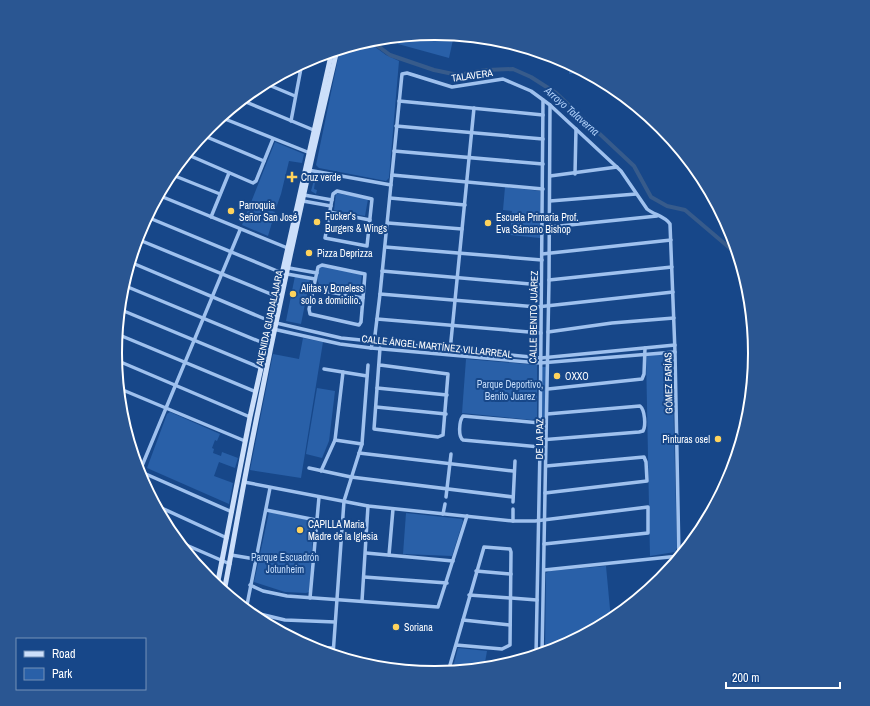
<svg xmlns="http://www.w3.org/2000/svg" width="870" height="706" viewBox="0 0 870 706" font-family="'Archivo Narrow',sans-serif">
<rect width="100%" height="100%" fill="#174789"/>
<!-- green -->
<g fill="#2960a8">
<path d="M435 33 454 35 449 58 398 44 399 37Z"/>
<path d="M367 41 386 55 399 61 389 178 386 181 319 168 316 165 340 49Z"/>
<path d="M570 64 584 72 569 74Z"/>
<path d="M275 142 304 154 302 163 289 161 281 194 275 211 259 205 255 213 259 206 275 212 268 236 242 225Z"/>
<path d="M316 173 319 174 316 175 314 189 317 190 316 194 311 191Z"/>
<path d="M505 187 540 191V238L510 235 512 211 503 210Z"/>
<path d="M336 193 368 199 365 216 334 210Z"/>
<path d="M321 266 362 274 360 290 358 291 319 284 317 279 319 267Z"/>
<path d="M295 276 310 279 301 324 286 321Z"/>
<path d="M303 338 323 342 301 478 250 470 273 354 299 359Z"/>
<path d="M672 354 677 548 675 552 650 556 646 355Z"/>
<path d="M466 359 537 365V418L532 420 462 413Z"/>
<path d="M541 367H547L544 436H541Z"/>
<path d="M317 388 335 391 329 441 322 458 306 454Z"/>
<path d="M170 412 220 434 217 441 215 440 212 448 214 449 213 453 221 456 222 452 238 458 235 468 219 462 214 476 233 483 229 504 147 468 167 414Z"/>
<path d="M269 512 314 521 309 592 306 593 285 592 254 582Z"/>
<path d="M406 513 462 519 463 521 452 556 403 554Z"/>
<path d="M606 566 611 620 557 649 545 652 546 573 550 571Z"/>
<path d="M458 648 487 651 484 668 474 669 453 667Z"/>
</g>
<g fill="none" stroke-linecap="round" stroke-linejoin="round">
<!-- canal -->
<path stroke="#375b8b" stroke-width="4" d="M370 40 390 55 434 70 458 75 486 70 513 69 531 77 556 93 634 166 651 197 667 206 685 210 738 255"/>
<!-- street -->
<g stroke="#9fc1ee" stroke-width="3.5">
<path d="M486 38V43"/>
<path d="M292 68 300 72"/>
<path d="M264 83 295 96"/>
<path d="M241 100 316 131"/>
<path d="M399 101 543 115"/>
<path d="M220 117 310 153"/>
<path d="M291 121 302 63"/>
<path d="M396 126 543 139"/>
<path d="M202 135 264 161"/>
<path d="M394 151 543 164"/>
<path d="M186 154 253 183 256 181 273 139"/>
<path d="M308 170 391 185"/>
<path d="M170 174 220 194"/>
<path d="M575 174 576 129"/>
<path d="M392 175 543 189"/>
<path d="M550 176 617 167"/>
<path d="M337 191 372 199 367 246 325 238 333 194Z"/>
<path d="M158 195 290 249"/>
<path d="M304 195 332 200"/>
<path d="M390 198 465 205"/>
<path d="M303 201 331 206"/>
<path d="M550 201 636 194"/>
<path d="M329 212 370 220"/>
<path d="M147 217 282 273"/>
<path d="M211 217 229 173"/>
<path d="M388 223 462 229"/>
<path d="M550 227 657 216"/>
<path d="M137 239 278 297"/>
<path d="M385 247 542 260"/>
<path d="M542 254 671 240"/>
<path d="M130 262 272 322 341 338 541 358 675 345"/>
<path d="M322 265 365 274 361 322 359 325 310 314 309 309 318 267Z"/>
<path d="M289 268 317 273"/>
<path d="M382 271 541 285"/>
<path d="M287 274 315 279"/>
<path d="M549 280 672 267"/>
<path d="M123 285 268 345"/>
<path d="M313 289 363 298"/>
<path d="M380 294 537 307 673 292"/>
<path d="M119 309 261 368"/>
<path d="M377 319 541 333"/>
<path d="M273 329 340 344 371 348 540 363 675 352"/>
<path d="M548 332 612 323 674 318"/>
<path d="M117 334 256 392"/>
<path d="M371 348 375 335 380 294 402 74 407 73 452 87 503 79 531 91 550 105 621 171 647 209C654 215 665 216 670 224L675 352 679 558"/>
<path d="M450 351 474 108"/>
<path d="M116 360 250 417"/>
<path d="M380 365 448 374 443 435 438 437 374 429 380 348"/>
<path d="M324 369 367 376"/>
<path d="M118 388 245 441"/>
<path d="M377 388 447 395"/>
<path d="M548 389 642 379 644 374 645 348"/>
<path d="M376 407 446 414"/>
<path d="M335 440 362 444"/>
<path d="M540 440 639 432 643 431C646 426 645 410 640 406L547 414"/>
<path d="M540 447 463 440C458 437 459 421 463 416L540 423"/>
<path d="M359 453 513 471"/>
<path d="M309 468 351 477 513 497"/>
<path d="M139 471 232 512"/>
<path d="M321 471 335 440 343 372"/>
<path d="M139 473 240 230"/>
<path d="M244 482 368 506 513 521H535L648 507V533L544 544"/>
<path d="M545 493 647 481 646 462 644 457 546 466"/>
<path d="M446 497 451 454"/>
<path d="M513 502 515 461"/>
<path d="M155 505 227 538"/>
<path d="M266 510 316 520"/>
<path d="M443 514 445 504"/>
<path d="M513 521V509"/>
<path d="M177 541 230 564"/>
<path d="M366 553 453 561"/>
<path d="M231 555 255 559"/>
<path d="M389 555 393 509"/>
<path d="M544 570 679 556"/>
<path d="M476 571 511 574"/>
<path d="M364 577 447 583"/>
<path d="M250 585 263 591 287 596 438 607 467 516"/>
<path d="M469 595 537 600"/>
<path d="M310 598 319 497"/>
<path d="M362 601 368 506"/>
<path d="M246 610 270 488"/>
<path d="M247 611 285 620 335 622"/>
<path d="M463 620 510 625"/>
<path d="M310 647 333 648"/>
<path d="M542 653 549 280 550 105"/>
<path d="M333 655 344 501 362 444 368 365"/>
<path d="M536 655 540 447 543 100"/>
<path d="M448 672 484 547 510 549 511 552 510 645 502 649 456 645"/>
</g>
<!-- secondary -->
<g stroke="#ccdffa" stroke-width="5">
<path d="M217 586 250 417 332 51"/>
<path d="M224 592C232 550 239 508 247 467 274 327 304 188 337 50"/>
</g>
</g>
<!-- markers -->
<g fill="#ffd35c" stroke="#174789" stroke-width="1.5">
<path d="M290 171h4v4h4v4h-4v4h-4v-4h-4v-4h4z"/>
<circle cx="231" cy="211" r="4"/>
<circle cx="317" cy="222" r="4"/>
<circle cx="488" cy="223" r="4"/>
<circle cx="309" cy="253" r="4"/>
<circle cx="293" cy="294" r="4"/>
<circle cx="557" cy="376" r="4"/>
<circle cx="718" cy="439" r="4"/>
<circle cx="300" cy="530" r="4"/>
<circle cx="396" cy="627" r="4"/>
</g>
<g text-anchor="middle" stroke-width="4" stroke-linejoin="round" paint-order="stroke">
<!-- street labels -->
<g font-size="10" fill="#fff" stroke="#174789">
<text transform="translate(472 75) rotate(-8)" y="4">TALAVERA</text>
<text transform="translate(533 317) rotate(-89)" y="4">CALLE BENITO JUÁREZ</text>
<text transform="translate(269 318) rotate(-78)" y="4">AVENIDA GUADALAJARA</text>
<text transform="translate(437 346) rotate(6)" y="4">CALLE ÁNGEL MARTÍNEZ VILLARREAL</text>
<text transform="translate(668 383) rotate(-91)" y="4">GÓMEZ FARÍAS</text>
<text transform="translate(539 439) rotate(-89)" y="4">DE LA PAZ</text>
</g>
<!-- poi labels -->
<g font-size="10" fill="#fff" stroke="#174789" text-anchor="start">
<text x="301" y="181">Cruz verde</text>
<text x="239" y="209">Parroquia<tspan x="239" dy="12">Señor San José</tspan></text>
<text x="325" y="220">Fucker's<tspan x="325" dy="12">Burgers &amp; Wings</tspan></text>
<text x="496" y="221">Escuela Primaria Prof.<tspan x="496" dy="12">Eva Sámano Bishop</tspan></text>
<text x="317" y="257">Pizza Deprizza</text>
<text x="301" y="292">Alitas y Boneless<tspan x="301" dy="12">solo a domicilio.</tspan></text>
<text x="565" y="380">OXXO</text>
<text x="710" y="443" text-anchor="end">Pinturas osel</text>
<text x="308" y="528">CAPILLA Maria<tspan x="308" dy="12">Madre de la Iglesia</tspan></text>
<text x="404" y="631">Soriana</text>
</g>
<!-- park labels -->
<g font-size="10" fill="#c4dcfa" stroke="#174789">
<text x="510" y="388">Parque Deportivo,<tspan x="510" dy="12">Benito Juarez</tspan></text>
<text x="285" y="561">Parque Escuadrón<tspan x="285" dy="12">Jotunheim</tspan></text>
</g>
<!-- water labels -->
<g font-size="11" font-style="italic" fill="#aacbf5" stroke="#174789">
<text transform="translate(572 111) rotate(41)" y="4">Arroyo Talaverna</text>
</g>
</g>
<!-- crop -->
<path d="M0 0H870V706H0ZM122 353a313 313 0 1 1 626 0a313 313 0 1 1-626 0Z" fill="#2a5692" fill-rule="evenodd"/>
<path fill="none" stroke="#fff" stroke-width="2" d="M122 353a313 313 0 1 1 626 0a313 313 0 1 1-626 0Z"/>
<!-- legend -->
<rect x="16" y="638" width="130" height="52" fill="#174789" stroke="#7491b8"/>
<rect x="24" y="651" width="20" height="6" fill="#ccdffa" stroke="#7491b8"/>
<text x="52" y="658" font-size="12" fill="#ffffff">Road</text>
<rect x="24" y="668" width="20" height="12" fill="#2960a8" stroke="#7491b8"/>
<text x="52" y="678" font-size="12" fill="#ffffff">Park</text>
<!-- scale -->
<path d="M726 682v6h114v-6" fill="none" stroke="#ffffff" stroke-width="2"/>
<text x="732" y="682" font-size="12" fill="#ffffff" stroke="#174789" stroke-width="3" paint-order="stroke">200 m</text>
</svg>
